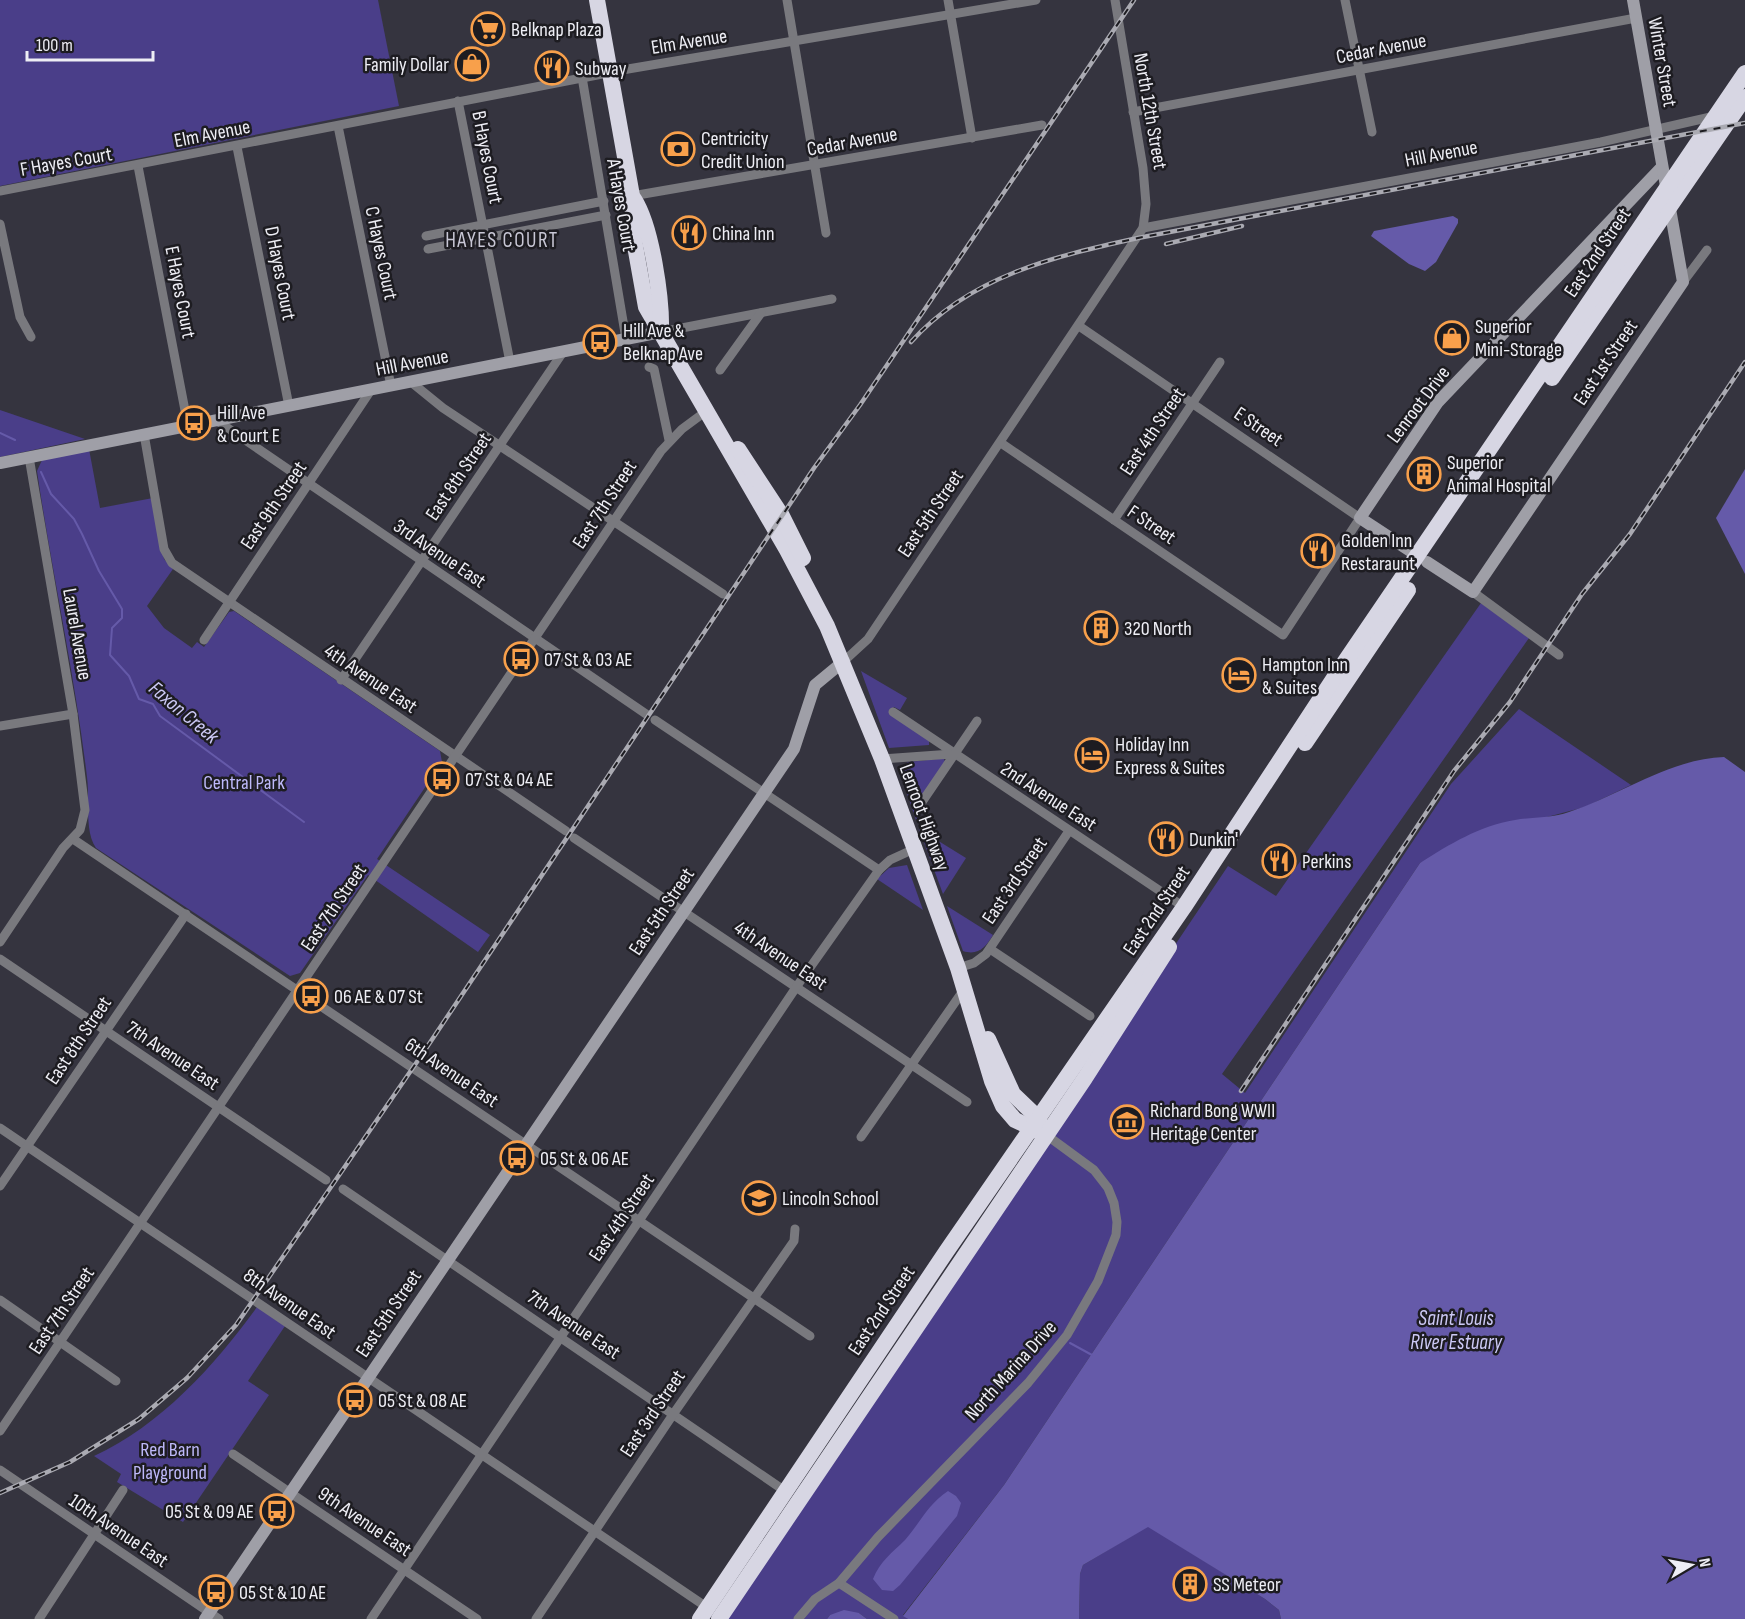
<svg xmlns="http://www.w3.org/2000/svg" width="1745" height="1619" viewBox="0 0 1745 1619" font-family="'Sofia Sans Condensed',sans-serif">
<rect width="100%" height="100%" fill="#35343f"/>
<!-- green -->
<g fill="#4a3e89">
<path d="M0 0H378L399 106 0 186Z"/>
<path d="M0 410 85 439 0 457Z"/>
<path d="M89 449 100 508 153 498 164 559 173 569 147 606 164 628 192 648 197 642 204 647 229 612 234 611 440 751 442 762 377 859 490 935 478 952 368 875 300 973 290 976 96 848C84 831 90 799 87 777 75 675 52 573 37 471L42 460Z"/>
<path d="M1481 603 1529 638 1222 1074 1245 1093 1451 784 1519 709 1631 785 1585 807 1547 817 1420 863 1004 1485 903 1615 908 1619H867L859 1613 830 1615 827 1619H723L1228 866 1276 896Z"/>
<path d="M861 671 907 698 900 710 894 707 890 713 929 741V745L889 748Z"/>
<path d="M938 759H944L945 762 920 800 926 805 916 820 899 770 908 762Z"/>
<path d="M919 829 966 858 943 894Z"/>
<path d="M907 865 923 910 877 879 889 868Z"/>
<path d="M947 906 993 935C986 947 978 956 963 951Z"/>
<path d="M257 1307 285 1326 248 1381 269 1395 183 1522 117 1482 121 1474 94 1456C161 1425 215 1365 257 1307Z"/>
<path d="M1148 1526 1265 1599 1279 1610 1281 1619H1079L1080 1574 1083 1565Z"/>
</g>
<!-- water -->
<g fill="#655aa9">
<path d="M1453 216 1458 219V223L1436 262 1425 271 1409 264 1371 236 1374 231Z"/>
<path d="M1745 469V574L1716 518Z"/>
<path d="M1724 757 1745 772V1619H1281L1279 1610 1265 1599 1148 1527 1083 1565 1080 1574 1079 1619H908L903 1616 1004 1485 1420 863C1450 844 1479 826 1515 820 1533 817 1552 818 1569 812 1621 795 1669 759 1724 757Z"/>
<path d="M948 1491 956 1496 961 1503 957 1516 900 1585 893 1591 882 1590 873 1579C880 1561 892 1553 905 1540 920 1523 928 1504 948 1491Z"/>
<path d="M844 1610 859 1613 867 1619H827L830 1615Z"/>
</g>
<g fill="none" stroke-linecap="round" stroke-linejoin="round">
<!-- stream -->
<g stroke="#655aa9" stroke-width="2">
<path d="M0 433 15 440"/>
<path d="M41 472 51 494 74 519 82 534 99 571 122 609V618L112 628 110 655 129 676 139 699 153 704 160 716 304 822"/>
<path d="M1070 1343 1092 1355"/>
</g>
<!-- street -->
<g stroke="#79797e" stroke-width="9">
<path d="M787 0 826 233"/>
<path d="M948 0 972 138"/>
<path d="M1345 0 1372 132"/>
<path d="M582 77 626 339"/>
<path d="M458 101 510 362"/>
<path d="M1133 112 1636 18"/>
<path d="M338 126 391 386"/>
<path d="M237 147 289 406"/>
<path d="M138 166 188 426"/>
<path d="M0 191 628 69 1036 0"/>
<path d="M632 196 1042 125"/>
<path d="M0 224 20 317 31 337"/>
<path d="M1143 228 1601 142 1715 116"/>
<path d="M426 236 604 201"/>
<path d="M428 249 606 215"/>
<path d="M1683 282 1707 250"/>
<path d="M661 332 832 299"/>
<path d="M649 367 654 369 669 440"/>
<path d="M720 370 761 313"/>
<path d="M411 382 443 408 723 594"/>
<path d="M216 420 646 714"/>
<path d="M144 434 164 549 172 563 566 831"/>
<path d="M1001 443 1283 635 1360 518 1079 326"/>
<path d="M1114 520 1220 362"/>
<path d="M1473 592 1559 655"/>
<path d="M204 640 371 390"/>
<path d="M844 661 868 639 1143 228 1146 204 1143 168 1115 0"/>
<path d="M341 680 563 352"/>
<path d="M893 712 1184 907"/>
<path d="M655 720 879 870"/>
<path d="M0 726 73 714"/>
<path d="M882 759 952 754"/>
<path d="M922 802 977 721"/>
<path d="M574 838 967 1102"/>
<path d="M73 839 810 1336"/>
<path d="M0 942 63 848 80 830 85 810 73 714 29 457"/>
<path d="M990 949 1090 1016"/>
<path d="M0 959 326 1180"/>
<path d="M958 968 974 963 986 954 1069 831"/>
<path d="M0 1128 708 1608"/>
<path d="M861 1137 965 988"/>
<path d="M0 1186 186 914"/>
<path d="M343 1189 785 1491"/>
<path d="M0 1300 116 1381"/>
<path d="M0 1431 661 451 682 429 705 412"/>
<path d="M233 1454 477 1619"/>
<path d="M0 1470 219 1619"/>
<path d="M839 1583 894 1619"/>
<path d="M39 1619 123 1490"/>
<path d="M371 1619 797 986 879 870 890 860 914 849"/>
<path d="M536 1619 674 1413 794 1241 795 1229"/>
<path d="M798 1619 815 1599 839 1583 878 1537 1028 1383 1067 1335 1098 1281 1116 1235 1117 1222 1114 1203 1108 1188 1094 1170 1045 1134"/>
</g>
<!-- secondary -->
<g stroke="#9f9fa7" stroke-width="12">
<path d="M0 463 661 332"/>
<path d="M1418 556 1360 518 1438 402 1662 167"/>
<path d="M1427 562 1473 592 1683 282 1633 0"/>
<path d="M205 1619 794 749 815 685 844 661"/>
</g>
<!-- highway -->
<g stroke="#d7d6e3" stroke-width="16">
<path d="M597 0 632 196 634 240 646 307 787 550 827 626 882 759 958 968 992 1081 1003 1106 1015 1120 1042 1133"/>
<path d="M634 199C652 227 662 299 661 332"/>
<path d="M1552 378 1745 97"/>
<path d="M738 449 782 516 803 558"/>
<path d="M1305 743 1408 590"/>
<path d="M988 1039 1013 1094 1036 1116 1043 1128"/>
<path d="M700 1619 946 1252 1184 907 1340 669 1745 73"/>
<path d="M719 1619 1085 1078 1169 947"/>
</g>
<!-- rail casing -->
<g stroke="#aaaab2" stroke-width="4.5">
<g id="rail">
<path d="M1166 244 1242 226"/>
<path d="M911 342C970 276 1055 256 1138 238L1745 123"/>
<path d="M1241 1091 1454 771 1510 702 1582 594 1630 534 1745 362"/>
<path d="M0 1493 70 1462 139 1419 187 1378 236 1325 421 1056 814 468 860 405 1134 0"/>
</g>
</g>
<!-- rail -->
<use href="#rail" stroke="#1d1c21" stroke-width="2" stroke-dasharray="7" stroke-linecap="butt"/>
</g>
<!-- icons -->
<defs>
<g id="supermarket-ring" transform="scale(1.725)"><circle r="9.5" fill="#1d1c21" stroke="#f8a04b" stroke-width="1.5"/><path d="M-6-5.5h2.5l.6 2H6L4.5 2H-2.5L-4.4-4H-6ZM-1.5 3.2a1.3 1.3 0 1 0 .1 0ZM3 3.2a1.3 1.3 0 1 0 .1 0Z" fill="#f8a04b"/></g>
<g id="shop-ring" transform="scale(1.725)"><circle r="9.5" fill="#1d1c21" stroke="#f8a04b" stroke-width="1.5"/><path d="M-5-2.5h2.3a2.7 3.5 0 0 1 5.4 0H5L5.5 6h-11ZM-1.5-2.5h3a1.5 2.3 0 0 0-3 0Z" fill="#f8a04b"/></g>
<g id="restaurant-ring" transform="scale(1.725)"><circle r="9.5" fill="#1d1c21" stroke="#f8a04b" stroke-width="1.5"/><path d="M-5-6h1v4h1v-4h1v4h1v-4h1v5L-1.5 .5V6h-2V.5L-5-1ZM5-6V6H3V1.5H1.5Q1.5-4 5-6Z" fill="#f8a04b"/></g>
<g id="bank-ring" transform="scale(1.725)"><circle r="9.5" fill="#1d1c21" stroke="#f8a04b" stroke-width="1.5"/><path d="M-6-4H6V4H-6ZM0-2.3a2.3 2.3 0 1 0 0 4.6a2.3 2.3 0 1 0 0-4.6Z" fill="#f8a04b"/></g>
<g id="bus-ring" transform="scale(1.725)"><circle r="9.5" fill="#1d1c21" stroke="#f8a04b" stroke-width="1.5"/><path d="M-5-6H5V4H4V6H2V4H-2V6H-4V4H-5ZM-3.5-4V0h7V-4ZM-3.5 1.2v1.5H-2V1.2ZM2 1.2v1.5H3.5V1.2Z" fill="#f8a04b"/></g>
<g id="building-ring" transform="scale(1.725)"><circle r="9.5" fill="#1d1c21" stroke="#f8a04b" stroke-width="1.5"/><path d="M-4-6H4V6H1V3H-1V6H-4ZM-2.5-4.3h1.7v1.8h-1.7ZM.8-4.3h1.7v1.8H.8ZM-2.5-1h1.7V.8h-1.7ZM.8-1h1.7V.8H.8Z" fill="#f8a04b"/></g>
<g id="hotel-ring" transform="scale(1.725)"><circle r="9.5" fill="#1d1c21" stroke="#f8a04b" stroke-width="1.5"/><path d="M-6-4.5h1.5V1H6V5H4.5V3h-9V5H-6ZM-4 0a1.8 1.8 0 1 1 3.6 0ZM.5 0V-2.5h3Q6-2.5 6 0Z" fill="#f8a04b"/></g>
<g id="museum-ring" transform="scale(1.725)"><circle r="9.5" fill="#1d1c21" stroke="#f8a04b" stroke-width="1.5"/><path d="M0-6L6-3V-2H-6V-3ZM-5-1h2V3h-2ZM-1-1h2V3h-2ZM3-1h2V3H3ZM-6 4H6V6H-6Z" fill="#f8a04b"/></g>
<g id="school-ring" transform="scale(1.725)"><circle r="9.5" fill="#1d1c21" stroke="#f8a04b" stroke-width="1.5"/><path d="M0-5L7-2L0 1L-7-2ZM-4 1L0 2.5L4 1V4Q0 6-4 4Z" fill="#f8a04b"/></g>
</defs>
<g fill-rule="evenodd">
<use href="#supermarket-ring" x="488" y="29"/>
<use href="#shop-ring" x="472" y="64"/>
<use href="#restaurant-ring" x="552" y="68"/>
<use href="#bank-ring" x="678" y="149"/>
<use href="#restaurant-ring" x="689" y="233"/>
<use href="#shop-ring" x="1452" y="338"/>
<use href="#bus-ring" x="600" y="342"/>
<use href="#bus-ring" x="194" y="423"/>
<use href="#building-ring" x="1424" y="474"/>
<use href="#restaurant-ring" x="1318" y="551"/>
<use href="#building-ring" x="1101" y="628"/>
<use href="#bus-ring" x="521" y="659"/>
<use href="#hotel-ring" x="1239" y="675"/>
<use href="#hotel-ring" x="1092" y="755"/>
<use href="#bus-ring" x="442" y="779"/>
<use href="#restaurant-ring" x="1166" y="839"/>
<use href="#restaurant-ring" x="1279" y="861"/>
<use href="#bus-ring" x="311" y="996"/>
<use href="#museum-ring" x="1127" y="1122"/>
<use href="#bus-ring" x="517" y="1158"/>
<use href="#school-ring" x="759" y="1198"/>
<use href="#bus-ring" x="355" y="1400"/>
<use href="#bus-ring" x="277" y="1511"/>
<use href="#building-ring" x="1190" y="1584"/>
<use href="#bus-ring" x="216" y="1592"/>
</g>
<g text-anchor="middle" stroke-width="5" stroke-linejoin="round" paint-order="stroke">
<!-- poi labels -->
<g font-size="20" fill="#eeeef5" stroke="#1d1c21" text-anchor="start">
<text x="511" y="36">Belknap Plaza</text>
<text x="449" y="71" text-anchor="end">Family Dollar</text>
<text x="575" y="75">Subway</text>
<text x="701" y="145">Centricity<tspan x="701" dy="23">Credit Union</tspan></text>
<text x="712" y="240">China Inn</text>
<text x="1475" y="333">Superior<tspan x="1475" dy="23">Mini-Storage</tspan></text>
<text x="623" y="337">Hill Ave &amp;<tspan x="623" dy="23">Belknap Ave</tspan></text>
<text x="217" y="419">Hill Ave<tspan x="217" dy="23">&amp; Court E</tspan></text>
<text x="1447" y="469">Superior<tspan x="1447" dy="23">Animal Hospital</tspan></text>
<text x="1341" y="547">Golden Inn<tspan x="1341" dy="23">Restaraunt</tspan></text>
<text x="1124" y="635">320 North</text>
<text x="544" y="666">07 St &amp; 03 AE</text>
<text x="1262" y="671">Hampton Inn<tspan x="1262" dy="23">&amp; Suites</tspan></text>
<text x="1115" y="751">Holiday Inn<tspan x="1115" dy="23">Express &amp; Suites</tspan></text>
<text x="465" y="786">07 St &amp; 04 AE</text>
<text x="1189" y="846">Dunkin'</text>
<text x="1302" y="868">Perkins</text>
<text x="334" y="1003">06 AE &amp; 07 St</text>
<text x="1150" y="1117">Richard Bong WWII<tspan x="1150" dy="23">Heritage Center</tspan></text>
<text x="540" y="1165">05 St &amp; 06 AE</text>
<text x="782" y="1205">Lincoln School</text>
<text x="378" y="1407">05 St &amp; 08 AE</text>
<text x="254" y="1518" text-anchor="end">05 St &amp; 09 AE</text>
<text x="1213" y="1591">SS Meteor</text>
<text x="239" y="1599">05 St &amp; 10 AE</text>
</g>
<!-- street labels -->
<g font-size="20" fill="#eeeef5" stroke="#1d1c21">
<text transform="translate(689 41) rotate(-9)" y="7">Elm Avenue</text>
<text transform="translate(1381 48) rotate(-11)" y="7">Cedar Avenue</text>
<text transform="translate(1663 62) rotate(80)" y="7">Winter Street</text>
<text transform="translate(1151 111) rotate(80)" y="7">North 12th Street</text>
<text transform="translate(212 133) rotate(-11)" y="7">Elm Avenue</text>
<text transform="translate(852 141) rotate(-10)" y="7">Cedar Avenue</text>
<text transform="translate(1441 153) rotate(-11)" y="7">Hill Avenue</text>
<text transform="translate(488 157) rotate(79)" y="7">B Hayes Court</text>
<text transform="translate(66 161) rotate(-10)" y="7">F Hayes Court</text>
<text transform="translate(622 205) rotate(80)" y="7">A Hayes Court</text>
<text transform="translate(1597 252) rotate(-56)" y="7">East 2nd Street</text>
<text transform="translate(382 253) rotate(78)" y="7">C Hayes Court</text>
<text transform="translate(281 273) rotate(79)" y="7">D Hayes Court</text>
<text transform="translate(181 292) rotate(79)" y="7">E Hayes Court</text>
<text transform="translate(412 362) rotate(-11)" y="7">Hill Avenue</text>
<text transform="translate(1605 362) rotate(-56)" y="7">East 1st Street</text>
<text transform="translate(1418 404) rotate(-53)" y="7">Lenroot Drive</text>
<text transform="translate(1259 426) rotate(34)" y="7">E Street</text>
<text transform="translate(1152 431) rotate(-56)" y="7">East 4th Street</text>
<text transform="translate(458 476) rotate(-56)" y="7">East 8th Street</text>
<text transform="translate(604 504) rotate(-57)" y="7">East 7th Street</text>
<text transform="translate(273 505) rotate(-56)" y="7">East 9th Street</text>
<text transform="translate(930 513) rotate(-56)" y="7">East 5th Street</text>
<text transform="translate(1152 524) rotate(34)" y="7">F Street</text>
<text transform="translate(440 553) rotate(34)" y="7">3rd Avenue East</text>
<text transform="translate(78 634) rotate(80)" y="7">Laurel Avenue</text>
<text transform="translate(371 678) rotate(34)" y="7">4th Avenue East</text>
<text transform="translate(1049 796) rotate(33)" y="7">2nd Avenue East</text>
<text transform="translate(925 817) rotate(70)" y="7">Lenroot Highway</text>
<text transform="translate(1014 880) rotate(-56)" y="7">East 3rd Street</text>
<text transform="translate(333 907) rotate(-56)" y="7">East 7th Street</text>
<text transform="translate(1156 910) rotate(-56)" y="7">East 2nd Street</text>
<text transform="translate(661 911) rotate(-56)" y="7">East 5th Street</text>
<text transform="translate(781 955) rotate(34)" y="7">4th Avenue East</text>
<text transform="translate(78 1040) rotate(-56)" y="7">East 8th Street</text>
<text transform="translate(173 1055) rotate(34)" y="7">7th Avenue East</text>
<text transform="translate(452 1072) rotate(34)" y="7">6th Avenue East</text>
<text transform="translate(621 1217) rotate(-56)" y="7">East 4th Street</text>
<text transform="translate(290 1303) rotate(35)" y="7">8th Avenue East</text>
<text transform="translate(61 1310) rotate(-56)" y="7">East 7th Street</text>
<text transform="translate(881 1310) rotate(-56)" y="7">East 2nd Street</text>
<text transform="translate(388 1313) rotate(-56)" y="7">East 5th Street</text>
<text transform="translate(574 1324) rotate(34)" y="7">7th Avenue East</text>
<text transform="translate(1010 1370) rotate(-48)" y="7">North Marina Drive</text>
<text transform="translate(652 1413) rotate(-56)" y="7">East 3rd Street</text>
<text transform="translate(365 1521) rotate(34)" y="7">9th Avenue East</text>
<text transform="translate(119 1530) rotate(34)" y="7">10th Avenue East</text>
</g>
<!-- park labels -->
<g font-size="20" fill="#beb9fa" stroke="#1d1c21">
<text x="244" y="789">Central Park</text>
<text x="170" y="1456">Red Barn<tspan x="170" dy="23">Playground</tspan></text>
</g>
<!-- neighbourhood labels -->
<g font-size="21" letter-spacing="1.5" fill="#c8c7d5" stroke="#1d1c21">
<text x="502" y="247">HAYES COURT</text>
</g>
<!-- water labels -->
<g font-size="21" font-style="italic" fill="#ccc9f5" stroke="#1d1c21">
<text transform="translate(184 712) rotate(40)" y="7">Faxon Creek</text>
<text x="1456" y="1325">Saint Louis<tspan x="1456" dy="24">River Estuary</tspan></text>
</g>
</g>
<!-- north arrow -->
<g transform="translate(1691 1565) rotate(80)" stroke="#1d1c21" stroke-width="4.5" paint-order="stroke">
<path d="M0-4.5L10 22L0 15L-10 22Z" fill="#eeeef5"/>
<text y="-9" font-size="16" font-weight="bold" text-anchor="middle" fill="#eeeef5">N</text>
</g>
<!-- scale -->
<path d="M27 51v9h126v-9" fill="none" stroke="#eeeef5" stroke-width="3"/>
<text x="36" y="51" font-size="18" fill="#eeeef5" stroke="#1d1c21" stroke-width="4.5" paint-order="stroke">100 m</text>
</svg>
